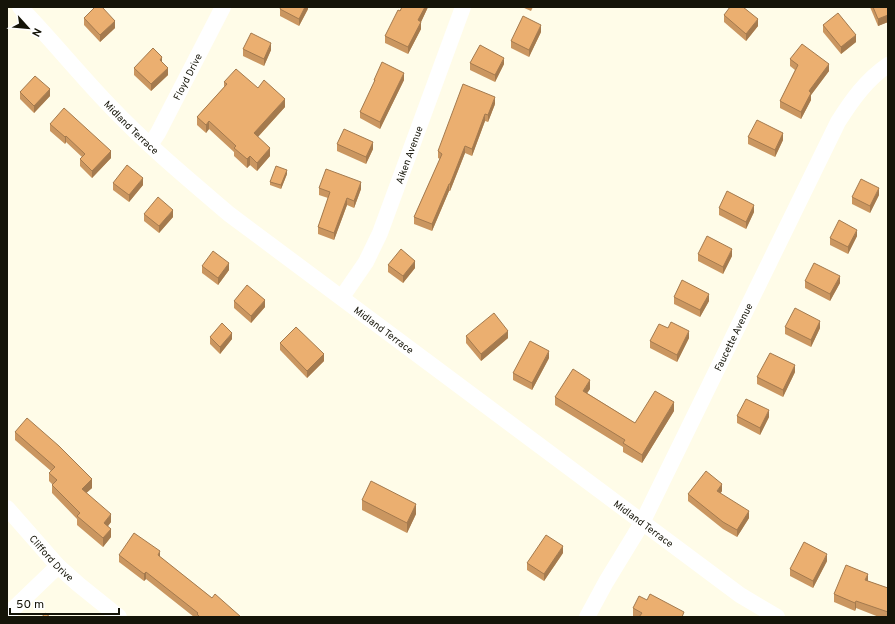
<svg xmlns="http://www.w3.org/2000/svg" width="895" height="624" viewBox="0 0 895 624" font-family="Overpass,sans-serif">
<rect width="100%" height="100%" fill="#fffce8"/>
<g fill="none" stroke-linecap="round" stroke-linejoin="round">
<!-- minor -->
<g stroke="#fff" stroke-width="16">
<path id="s1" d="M20 7C51 39 79 74 110 106 147 145 188 179 229 214L740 595 777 617"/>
<path id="s2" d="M150 145 158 133 223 7"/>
<path id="s3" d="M342 297 366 262 380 233 463 7"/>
<path id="s4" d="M7 508 58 566 78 584 119 617"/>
<path d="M7 615 58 566"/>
<path id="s5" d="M587 617 606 582 642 523 838 122C852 100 866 80 888 65"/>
</g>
</g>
<!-- wall -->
<g fill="#ca9660">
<path d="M308 7V9L299 26 280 16V9Z"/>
<path d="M402 7H428L421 22V29L408 54 385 43V36Z"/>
<path d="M522 7H533L531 11Z"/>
<path d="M870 7H888V22L878 26Z"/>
<path d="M724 15 758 26 746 41 724 22Z"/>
<path d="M84 18 115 28 100 42 84 25Z"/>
<path d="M823 25 856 42 841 54 823 32Z"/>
<path d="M541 32 529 57 511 48V41Z"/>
<path d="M243 49 271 50 264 66 243 56Z"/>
<path d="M790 59 829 71 811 95V100L801 119 780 108V101L795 70 790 66Z"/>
<path d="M162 62 168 75 151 91 134 75V68Z"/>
<path d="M470 63 504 64 495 82 470 70Z"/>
<path d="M374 80H404L380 129 360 118V112L374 84Z"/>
<path d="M224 82 285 107 258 137 270 156 257 171 250 165 247 168 234 156V152L209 129 206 133 197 125V117L224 87Z"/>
<path d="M20 92 50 96 34 113 20 99Z"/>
<path d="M495 104 488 122 485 121 472 156 465 153 450 191H449L432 231 414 224V217L440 159 438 158V151Z"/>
<path d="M50 124 111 158 92 178 80 166V159L82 157 66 142 65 144 50 131Z"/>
<path d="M748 137 783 140 775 157 748 144Z"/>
<path d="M337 144 373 149 366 164 337 151Z"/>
<path d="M287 174 281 189 270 185V182Z"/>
<path d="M113 183 143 185 129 202 113 190Z"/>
<path d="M319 188 361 189 354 208 347 205 334 240 318 234V227L328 198 319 195Z"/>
<path d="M879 195 870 213 852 204V197Z"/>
<path d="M719 208 754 212 746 229 719 215Z"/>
<path d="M144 214 173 217 159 233 144 221Z"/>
<path d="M857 236 848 254 830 245V238Z"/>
<path d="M698 254 732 256 723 274 698 261Z"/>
<path d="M388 265 415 268 403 283 388 272Z"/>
<path d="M202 266 229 270 218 285 202 273Z"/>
<path d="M805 281 840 283 830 301 805 288Z"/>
<path d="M674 297 709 301 700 317 674 304Z"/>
<path d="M234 301 265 307 251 323 234 308Z"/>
<path d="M785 327 820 328 811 347 785 334Z"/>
<path d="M668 328 689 338 677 362 650 348V341Z"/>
<path d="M466 336 508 338 481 361 466 343Z"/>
<path d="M210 337 232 339 220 354 210 344Z"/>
<path d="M280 343 324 361 307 378 280 350Z"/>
<path d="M549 358 532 390 513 380V373Z"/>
<path d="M795 372 783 397 757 384V377Z"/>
<path d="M590 389 587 393 635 423 674 411 642 463 623 452V447L555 405V397Z"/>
<path d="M737 416 769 417 760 435 737 423Z"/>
<path d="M15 432 92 488 86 493 111 522 108 526 111 537 103 547 77 525V519L52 493V484L49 481V473L51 471 15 440Z"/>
<path d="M722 491 720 494 749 518 737 537 723 529 688 501V494Z"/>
<path d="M362 500 416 514 407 533 362 510Z"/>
<path d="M563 553 544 581 527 570V563Z"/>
<path d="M119 555 160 557 212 598 241 617H194L146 579 144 581 119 562Z"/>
<path d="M827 561 813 588 790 576V569Z"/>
<path d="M868 581 888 588V617H879L856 608 855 611 834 602V594Z"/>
<path d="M647 600 684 617H633V608Z"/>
</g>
<!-- shaded-wall -->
<g fill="#a47a4e">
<path d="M305 7H308V9L299 26V19Z"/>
<path d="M425 7H428L421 22V29L408 54V47L418 20Z"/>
<path d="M888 15V22L878 26V19Z"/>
<path d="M758 19V26L746 41V34Z"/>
<path d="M115 21V28L100 42V35Z"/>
<path d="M541 25V32L529 57V50Z"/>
<path d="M856 35V42L841 54V47Z"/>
<path d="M271 43V50L264 66V59Z"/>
<path d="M162 57V64L160 60Z"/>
<path d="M504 58V64L495 82V75Z"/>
<path d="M829 64V71L811 95V100L801 119V112L809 91Z"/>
<path d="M168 68V75L151 91V84Z"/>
<path d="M404 73V80L380 129V122Z"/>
<path d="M50 89V96L34 113V106Z"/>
<path d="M495 97V104L488 122V115Z"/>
<path d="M285 99V107L254 141V133Z"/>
<path d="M485 114V121L472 156V149Z"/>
<path d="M209 121V129L206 133V125Z"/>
<path d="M783 133V140L775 157V150Z"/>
<path d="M66 136V142L65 144V137Z"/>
<path d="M373 142V149L366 164V157Z"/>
<path d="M465 146V153L450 191V184Z"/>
<path d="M270 148V156L257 171V163Z"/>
<path d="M111 151V158L92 178V171Z"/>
<path d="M250 156V165L247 168V159Z"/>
<path d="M287 170V174L281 189V185Z"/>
<path d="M143 178V185L129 202V195Z"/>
<path d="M361 182V189L354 208V201Z"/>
<path d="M449 184V191L432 231V224Z"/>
<path d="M879 188V195L870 213V206Z"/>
<path d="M347 198V205L334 240V233Z"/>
<path d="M754 205V212L746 229V222Z"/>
<path d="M173 210V217L159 233V226Z"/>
<path d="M857 230V236L848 254V247Z"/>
<path d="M732 249V256L723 274V267Z"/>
<path d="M415 261V268L403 283V276Z"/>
<path d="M229 263V270L218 285V278Z"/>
<path d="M840 276V283L830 301V294Z"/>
<path d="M709 294V301L700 317V310Z"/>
<path d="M265 300V307L251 323V316Z"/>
<path d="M820 321V328L811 347V340Z"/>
<path d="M508 331V338L481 361V354Z"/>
<path d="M689 331V338L677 362V355Z"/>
<path d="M232 333V339L220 354V347Z"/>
<path d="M549 351V358L532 390V383Z"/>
<path d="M324 354V361L307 378V371Z"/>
<path d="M795 365V372L783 397V390Z"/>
<path d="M590 380V389L583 399V391Z"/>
<path d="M674 402V411L642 463V455Z"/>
<path d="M769 410V417L760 435V428Z"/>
<path d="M92 479V488L82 497V489Z"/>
<path d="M722 484V491L717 498V491Z"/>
<path d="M416 504V514L407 533V523Z"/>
<path d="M749 511V518L737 537V530Z"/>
<path d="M111 514V522L104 531V523Z"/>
<path d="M111 529V537L103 547V538Z"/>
<path d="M563 546V553L544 581V574Z"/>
<path d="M160 551V558L158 555Z"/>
<path d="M827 554V561L813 588V581Z"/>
<path d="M146 572V579L144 581V574Z"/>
<path d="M868 574V582L865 580Z"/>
<path d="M856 601V608L855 611V603Z"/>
</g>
<!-- building -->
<g fill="#ebaf70" stroke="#a47a4e">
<path d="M95 7H102L115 21 100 35 84 18Z"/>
<path d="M281 7H305L299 19 280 9Z"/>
<path d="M402 7H425L418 20 421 22 408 47 385 36 398 10 400 11Z"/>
<path d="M730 7H743L758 19 746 34 724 15Z"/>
<path d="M873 7H888V15L878 19Z"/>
<path d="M838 13 856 35 841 47 823 25Z"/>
<path d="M523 16 541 25 529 50 511 41Z"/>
<path d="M251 33 271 43 264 59 243 49Z"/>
<path d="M802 44 829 64 809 91 811 93 801 112 780 101 798 65 790 59Z"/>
<path d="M480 45 504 58 495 75 470 63Z"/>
<path d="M153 48 162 57 160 60 168 68 151 84 134 68Z"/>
<path d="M382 62 404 73 380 122 360 112 375 80H374Z"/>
<path d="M236 69 258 88 264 80 285 99 254 133 270 148 257 163 250 156 247 159 234 148 236 146 209 121 206 125 197 117 227 84 224 82Z"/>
<path d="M35 76 50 89 34 106 20 92Z"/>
<path d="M463 84 495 97 488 115 485 114 472 149 465 146 450 184H449L432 224 414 217 442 154 438 151Z"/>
<path d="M64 108 111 151 92 171 80 159 85 154 66 136 65 137 50 124Z"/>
<path d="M757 120 783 133 775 150 748 137Z"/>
<path d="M344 129 373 142 366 157 337 144Z"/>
<path d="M127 165 143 178 129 195 113 183Z"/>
<path d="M276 166 287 170 281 185 270 182Z"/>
<path d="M326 169 361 182 354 201 347 198 334 233 318 227 330 192 319 188Z"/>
<path d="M861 179 879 188 870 206 852 197Z"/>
<path d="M727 191 754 205 746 222 719 208Z"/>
<path d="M158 197 173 210 159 226 144 214Z"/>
<path d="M839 220 857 230 848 247 830 238Z"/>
<path d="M707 236 732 249 723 267 698 254Z"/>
<path d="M401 249 415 261 403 276 388 265Z"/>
<path d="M213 251 229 263 218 278 202 266Z"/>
<path d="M814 263 840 276 830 294 805 281Z"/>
<path d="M682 280 709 294 700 310 674 297Z"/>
<path d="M247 285 265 300 251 316 234 301Z"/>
<path d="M795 308 820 321 811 340 785 327Z"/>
<path d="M494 313 508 331 481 354 466 336Z"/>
<path d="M671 322 689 331 677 355 650 341 659 324 668 328Z"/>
<path d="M222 323 232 333 220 347 210 337Z"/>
<path d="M296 327 324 354 307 371 280 343Z"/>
<path d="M530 341 549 351 532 383 513 373Z"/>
<path d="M770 353 795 365 783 390 757 377Z"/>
<path d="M573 369 590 380 583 391 635 423 655 391 674 402 642 455 623 443 625 440 555 397Z"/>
<path d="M746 399 769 410 760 428 737 416Z"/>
<path d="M27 418 59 446 92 479 82 489 111 514 104 523 111 529 103 538 77 516 80 513 52 485 57 480 49 473 55 467 15 432Z"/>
<path d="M706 471 722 484 717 491 749 511 737 530 723 522 688 494Z"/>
<path d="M371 481 416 504 407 523 362 500Z"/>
<path d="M134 533 160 551 158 555 212 598 215 594 241 617H200L197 614 198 613 146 572 144 574 119 555Z"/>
<path d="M546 535 563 546 544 574 527 563Z"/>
<path d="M804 542 827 554 813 581 790 569Z"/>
<path d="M846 565 868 574 865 580 888 588V612L856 601 855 603 834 594Z"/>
<path d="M650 594 684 612 682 617H639L642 613 633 608 639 596 647 600Z"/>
<path d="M45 613 50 617H42Z"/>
</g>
<g text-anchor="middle" stroke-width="3" stroke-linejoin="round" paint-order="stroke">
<!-- street labels -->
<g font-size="10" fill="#151408" stroke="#fff">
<text dy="4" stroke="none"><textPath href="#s2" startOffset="78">Floyd Drive</textPath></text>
<text dy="4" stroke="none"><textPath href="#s1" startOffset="164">Midland Terrace</textPath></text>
<text dy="4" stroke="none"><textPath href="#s3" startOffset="158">Aiken Avenue</textPath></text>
<text dy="4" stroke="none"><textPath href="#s1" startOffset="488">Midland Terrace</textPath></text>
<text dy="4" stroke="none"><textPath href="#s5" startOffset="316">Faucette Avenue</textPath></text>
<text dy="4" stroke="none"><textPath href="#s1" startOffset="812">Midland Terrace</textPath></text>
<text dy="4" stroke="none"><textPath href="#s4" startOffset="67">Clifford Drive</textPath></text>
</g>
</g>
<!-- border -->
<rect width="895" height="624" fill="none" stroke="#151408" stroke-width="16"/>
<!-- north arrow -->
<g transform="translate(28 28) rotate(117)" stroke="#ffffff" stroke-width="3" paint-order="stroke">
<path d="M0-3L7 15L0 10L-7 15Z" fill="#151408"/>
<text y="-6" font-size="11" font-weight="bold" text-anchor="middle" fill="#151408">N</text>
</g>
<!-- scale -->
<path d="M10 608v6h109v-6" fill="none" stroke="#151408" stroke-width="2"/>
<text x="16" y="608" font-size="12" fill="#151408" stroke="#ffffff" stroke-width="3" paint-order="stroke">50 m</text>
</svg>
